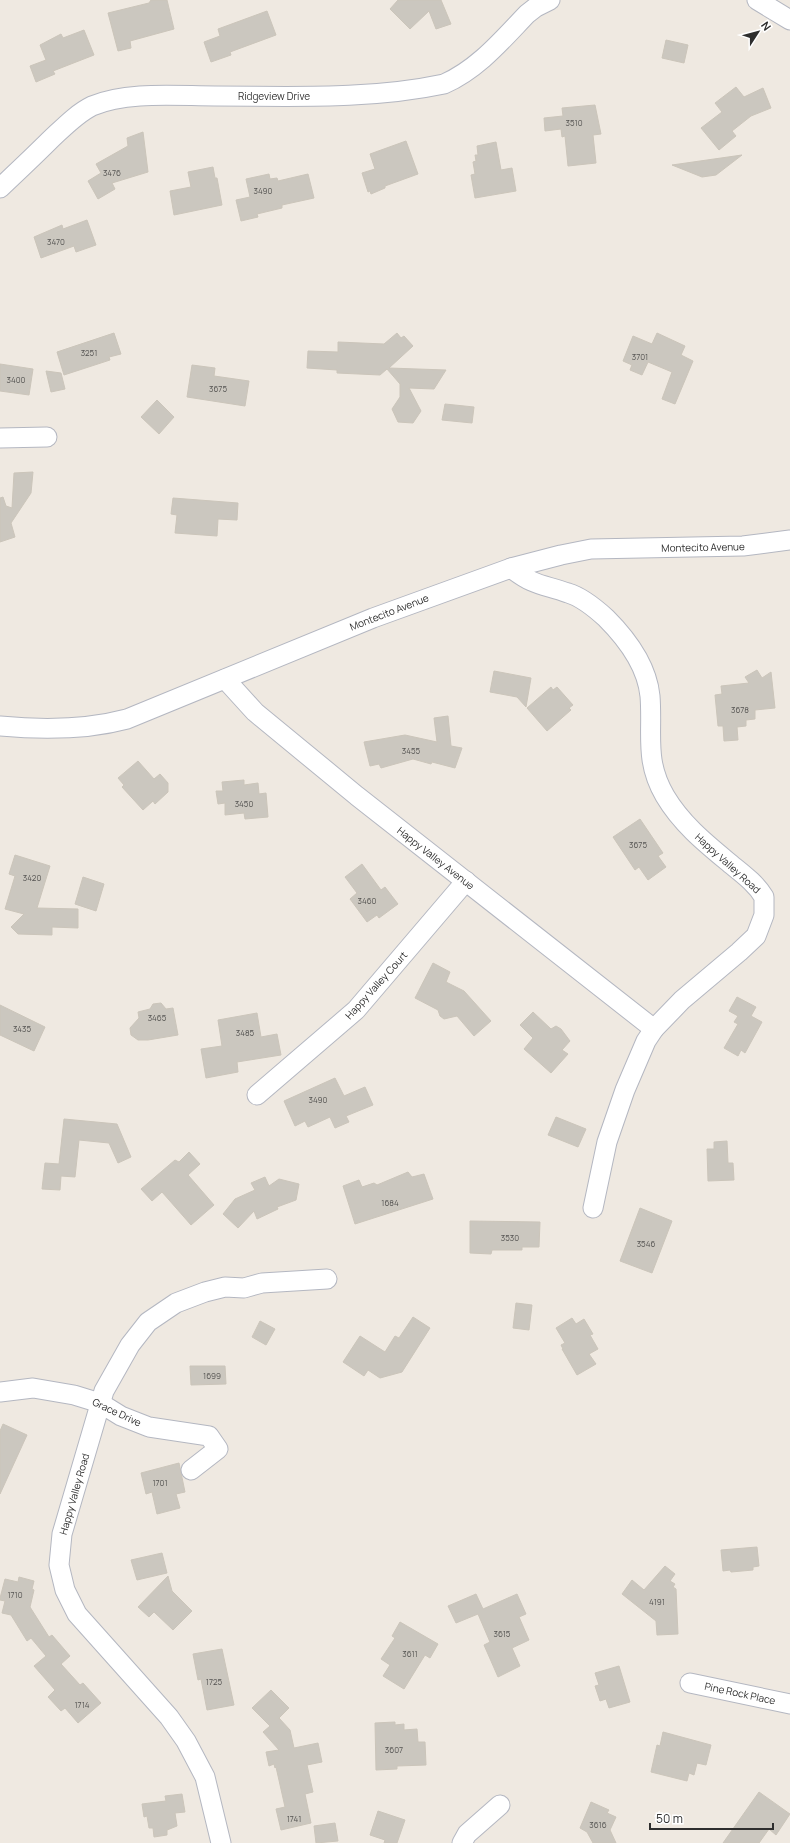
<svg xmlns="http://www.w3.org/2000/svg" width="790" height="1843" viewBox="0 0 790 1843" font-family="Manrope,sans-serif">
<rect width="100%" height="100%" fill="#efe9e1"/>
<!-- building -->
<g fill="#cbc7bf" stroke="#cbc5ba">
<path d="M151 0H167L174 29 130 41 131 48 118 51 108 13 149 3Z"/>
<path d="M398 0H441L451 24 436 29 429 11 410 29 390 9Z"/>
<path d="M267 11 276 35 230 52 231 55 211 62 204 42 220 36 218 29Z"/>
<path d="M84 30 94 55 53 71 55 74 36 82 30 66 46 60 40 45 61 34 63 38Z"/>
<path d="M666 40 688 45 684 63 662 58Z"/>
<path d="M736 87 744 97 763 88 771 108 751 116 732 131 736 136 719 150 701 128 722 112 715 103Z"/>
<path d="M595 105 601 134 593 135 596 163 568 166 565 136 562 137 561 129 545 131 544 118 563 116 562 108Z"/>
<path d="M143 132 148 172 112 183 115 189 98 199 88 181 101 173 96 164 128 146 127 138Z"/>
<path d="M406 141 418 174 385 186V188L371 194 370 191 368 192 362 173 375 169 370 154Z"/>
<path d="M496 142 501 170 512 168 516 191 475 198 471 175 475 174 473 162 476 161 475 155H478L477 146Z"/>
<path d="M742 155 716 175 702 177 672 165Z"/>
<path d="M213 167 215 178H217L222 205 174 215 170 191 191 187 188 172Z"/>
<path d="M269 174 270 179 277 178 278 181 308 174 314 198 282 205V208L257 214 258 217 241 221 236 200 250 197 246 179Z"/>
<path d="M87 220 96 245 76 252 74 246 41 258 34 237 62 225 63 229Z"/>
<path d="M114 333 121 354 109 357 110 360 64 375 57 352Z"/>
<path d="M397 333 401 338 404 336 413 346 389 368 446 370 434 389 409 388 421 411 413 423 398 422 392 409 400 397V384L387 369 380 375 337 373V370L307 368 308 351 338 352V342L384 344Z"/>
<path d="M657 333 685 346 681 355 693 361 675 404 662 399 672 372 648 362 642 375 630 370 632 365 623 361 633 336 652 344Z"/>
<path d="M0 364 33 369 29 395 0 391Z"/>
<path d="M192 365 215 368 214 376 249 381 245 406 187 397Z"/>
<path d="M46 371 61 373 65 389 51 392Z"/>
<path d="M157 400 174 417 159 434 141 417Z"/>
<path d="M445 404 474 407 472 423 442 420Z"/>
<path d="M33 472 31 493 11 523 15 537 0 542V498L3 497 6 506 12 508 14 473Z"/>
<path d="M173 498 238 503 237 520 218 519 217 536 175 533 177 515 171 514Z"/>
<path d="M757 670 762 678 771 672 775 708 755 710V719L746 720V726L737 727 738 740 724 741 723 726H718L715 695 722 694 721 686 749 683 745 677Z"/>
<path d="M494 671 531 678 526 707 517 697 490 692Z"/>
<path d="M551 687 553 690 557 687 573 705 569 708 571 710 547 731 527 708Z"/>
<path d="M448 716 451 746 462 748 455 768 432 762 431 764 413 759 381 768 379 764 370 766 364 742 405 735 437 742 434 718Z"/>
<path d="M138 761 154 779 160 774 168 783V792L155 804 153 801 143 810 122 787 124 785 118 778Z"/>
<path d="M244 780V785L258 783 259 794 266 793 268 817 245 819 244 813 225 815V803L218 804 216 791H223L222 782Z"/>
<path d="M640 819 663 853 658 856 666 867 648 880 639 867 635 870 613 837Z"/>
<path d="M15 855 50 866 37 908 78 909V928L52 927V935L18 934 11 927 24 914 5 909 15 876 9 874Z"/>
<path d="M362 864 381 890 385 887 398 904 379 918 377 915 367 922 350 899 357 893 345 877Z"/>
<path d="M83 877 104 884 96 911 75 904Z"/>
<path d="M433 963 450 972 446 982 464 991 491 1021 474 1036 457 1016 444 1019 440 1016 438 1010 415 998Z"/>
<path d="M737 997 756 1007 751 1016 762 1022 745 1053 741 1050 738 1056 724 1048 738 1024 734 1022 738 1016 729 1011Z"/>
<path d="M161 1003 166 1009 173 1008 178 1035 148 1040H138L131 1035 130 1028 139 1018 138 1012 150 1009 153 1004Z"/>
<path d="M0 1005 45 1027 34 1051 0 1035Z"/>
<path d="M533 1012 551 1029 556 1026 561 1029 570 1041 562 1050 568 1054 551 1073 524 1049 533 1038 520 1025Z"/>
<path d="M257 1013 261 1037 277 1034 281 1055 237 1062 238 1072 206 1078 201 1049 222 1046 218 1020Z"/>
<path d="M335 1078 344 1096 365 1087 373 1105 346 1116 349 1122 335 1128 330 1117 308 1127 305 1121 295 1126 284 1101Z"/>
<path d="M556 1117 586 1129 578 1147 548 1135Z"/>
<path d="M64 1119 117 1124 131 1157 118 1163 109 1143 79 1140 75 1177 61 1176 60 1190 42 1189 45 1163 59 1164Z"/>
<path d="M727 1141 728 1163H733L734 1180 708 1181 707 1149H714V1142Z"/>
<path d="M189 1152 200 1164 188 1175 214 1205 191 1225 162 1192 152 1201 141 1189 175 1160 179 1162Z"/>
<path d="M408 1172 412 1177 424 1174 433 1199 355 1224 343 1186 359 1180 362 1187 374 1183 377 1185Z"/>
<path d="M265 1177 269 1186 279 1179 299 1184 296 1200 277 1207 278 1209 257 1219 254 1211 238 1228 223 1214 235 1199 255 1190 251 1183Z"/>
<path d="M640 1208 672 1221 652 1273 620 1261Z"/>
<path d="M470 1221 540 1222 539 1247H522V1250H492L491 1254 470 1253Z"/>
<path d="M516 1303 532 1305 529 1330 513 1328Z"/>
<path d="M413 1317 430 1328 402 1372 380 1378 368 1370 364 1376 343 1362 360 1336 385 1352 395 1336 399 1338Z"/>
<path d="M572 1318 576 1324 584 1319 593 1334 590 1335 598 1349 589 1354 596 1364 577 1375 562 1349H563L561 1345 565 1343 556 1328Z"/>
<path d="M260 1321 275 1329 266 1345 252 1337Z"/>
<path d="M190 1366H225L226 1384 191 1385Z"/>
<path d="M3 1424 27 1435 0 1494V1431Z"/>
<path d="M179 1463 185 1492 176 1494 180 1508 157 1514 152 1492 146 1494 141 1473Z"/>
<path d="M757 1547 759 1566 753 1567V1570L731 1572 730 1570 723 1571 721 1550Z"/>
<path d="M162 1553 167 1573 137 1580 131 1560Z"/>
<path d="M665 1566 675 1574 670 1581 675 1584 673 1587 676 1589 678 1634 657 1635 656 1621 622 1594 632 1580 644 1590Z"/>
<path d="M168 1576 172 1591 192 1611 173 1630 154 1612 149 1617 138 1607Z"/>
<path d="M19 1577 34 1581 32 1589 34 1590 30 1607 49 1637 52 1635 70 1656 61 1664 80 1685 83 1683 101 1703 78 1723 65 1708 61 1711 48 1697 55 1690 34 1666 46 1656 31 1638 27 1641 11 1615 2 1613 5 1601 0 1600V1598L5 1579 18 1582Z"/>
<path d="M476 1594 483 1609 517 1594 526 1614 519 1617 529 1640 512 1648 520 1666 498 1677 484 1645 490 1642 478 1614 456 1623 448 1606Z"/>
<path d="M400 1622 438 1644 430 1658 425 1655 404 1689 383 1676 390 1665 381 1659 395 1638 392 1636Z"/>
<path d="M222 1649 234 1705 207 1710 201 1679 198 1680 193 1654Z"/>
<path d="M619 1666 630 1702 609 1708 606 1699 600 1701 595 1686 599 1685 595 1673Z"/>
<path d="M271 1690 289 1708 279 1718 290 1730 294 1748 318 1743 322 1762 307 1765 313 1792 305 1794 311 1823 281 1830 276 1809 285 1807 276 1767 275 1768 274 1764 269 1766 266 1752 279 1750 263 1732 270 1726 252 1708Z"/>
<path d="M395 1722V1725L404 1724V1730L417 1729 418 1742H425L426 1765 397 1766V1769L376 1770 375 1723Z"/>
<path d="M663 1732 711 1745 706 1765 697 1763 694 1775 689 1773 687 1781 651 1772 657 1745 660 1746Z"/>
<path d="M759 1792 790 1814 776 1835 769 1829 759 1843H723Z"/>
<path d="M182 1794 185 1812 175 1813 177 1826 167 1830V1835L154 1837 153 1828H149L147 1816 144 1817 142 1804 166 1801 165 1796Z"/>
<path d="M591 1802 609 1810 607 1813 616 1817 610 1830 616 1843H593L587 1832 580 1828Z"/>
<path d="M378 1811 405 1820 397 1843H384L385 1840 370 1835Z"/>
<path d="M335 1823 338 1841 316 1843 314 1826Z"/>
</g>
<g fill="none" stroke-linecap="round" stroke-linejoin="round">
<!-- street casing -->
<g stroke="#b4b7c1" stroke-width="21">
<g id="street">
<path d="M757 0 790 20"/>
<path d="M0 188C17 172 34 156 50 140 63 128 76 114 92 106 127 91 177 96 215 96 291 96 369 100 444 84 478 69 502 40 527 14L536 7 550 0"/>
<path d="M0 438 47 437"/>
<path d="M511 568C534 586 542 584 568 593 582 597 595 608 606 618 626 638 647 666 650 696 653 734 644 760 665 796 681 823 704 842 727 861 740 872 755 882 764 897V915L756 936 739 952 682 1000 654 1029 646 1041 625 1090 607 1142 593 1208"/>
<path d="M225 679 255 712 357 796 654 1029"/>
<path d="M0 726C42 730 86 730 127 719L373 618 511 568 561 555 591 549 743 546 790 540"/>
<path d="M257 1095 356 1010 466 881"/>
<path d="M0 1392 33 1388 74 1395 100 1403 121 1416 149 1427 209 1436 218 1449 191 1470"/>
<path d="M690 1683 790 1704"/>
<path d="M221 1843 205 1777 186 1741 169 1717 77 1614 65 1590 59 1565 62 1534 104 1391 130 1345 148 1322 176 1303 205 1292 225 1287 244 1288 262 1283 327 1279"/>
<path d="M462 1843 467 1834 500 1805"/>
</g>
</g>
<!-- street -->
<use href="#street" stroke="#fff" stroke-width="19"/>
</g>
<g text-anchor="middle" stroke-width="3" stroke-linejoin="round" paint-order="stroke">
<!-- number labels -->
<g font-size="8" fill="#555452">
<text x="574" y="126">3510</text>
<text x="112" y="176">3476</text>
<text x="263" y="194">3490</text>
<text x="56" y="245">3470</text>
<text x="89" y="356">3251</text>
<text x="640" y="360">3701</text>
<text x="16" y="383">3400</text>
<text x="218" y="392">3675</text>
<text x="740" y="713">3678</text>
<text x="411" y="754">3455</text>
<text x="244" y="807">3450</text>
<text x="638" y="848">3675</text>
<text x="32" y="881">3420</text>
<text x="367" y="904">3460</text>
<text x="157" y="1021">3465</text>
<text x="22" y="1032">3435</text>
<text x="245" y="1036">3485</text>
<text x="318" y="1103">3490</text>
<text x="390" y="1206">1684</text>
<text x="510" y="1241">3530</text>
<text x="646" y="1247">3546</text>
<text x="212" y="1379">1699</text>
<text x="160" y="1486">1701</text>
<text x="15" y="1598">1710</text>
<text x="657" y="1605">4191</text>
<text x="502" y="1637">3615</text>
<text x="410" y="1657">3611</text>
<text x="214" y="1685">1725</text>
<text x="82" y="1708">1714</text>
<text x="394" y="1753">3607</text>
<text x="294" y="1822">1741</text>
<text x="598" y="1828">3616</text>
</g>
<!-- street labels -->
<g font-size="10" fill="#2e2e2e" stroke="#fff">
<text x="274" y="100">Ridgeview Drive</text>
<text transform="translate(703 547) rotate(-1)" y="4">Montecito Avenue</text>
<text transform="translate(389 612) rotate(-21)" y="4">Montecito Avenue</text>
<text transform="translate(436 858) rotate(38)" y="4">Happy Valley Avenue</text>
<text transform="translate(728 863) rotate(42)" y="4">Happy Valley Road</text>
<text transform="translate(376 985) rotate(-48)" y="4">Happy Valley Court</text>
<text transform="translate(117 1412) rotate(25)" y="4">Grace Drive</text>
<text transform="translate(74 1494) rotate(-74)" y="4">Happy Valley Road</text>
<text transform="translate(740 1693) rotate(12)" y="4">Pine Rock Place</text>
</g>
</g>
<!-- north arrow -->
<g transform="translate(758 32) rotate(54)" stroke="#ffffff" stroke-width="3" paint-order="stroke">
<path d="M0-3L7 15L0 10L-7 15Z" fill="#2e2e2e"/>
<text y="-6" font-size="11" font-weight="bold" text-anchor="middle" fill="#2e2e2e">N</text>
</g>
<!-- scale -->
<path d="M650 1823v6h123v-6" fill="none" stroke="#2e2e2e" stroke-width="2"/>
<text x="656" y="1823" font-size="12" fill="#2e2e2e" stroke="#ffffff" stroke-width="3" paint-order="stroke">50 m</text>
</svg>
